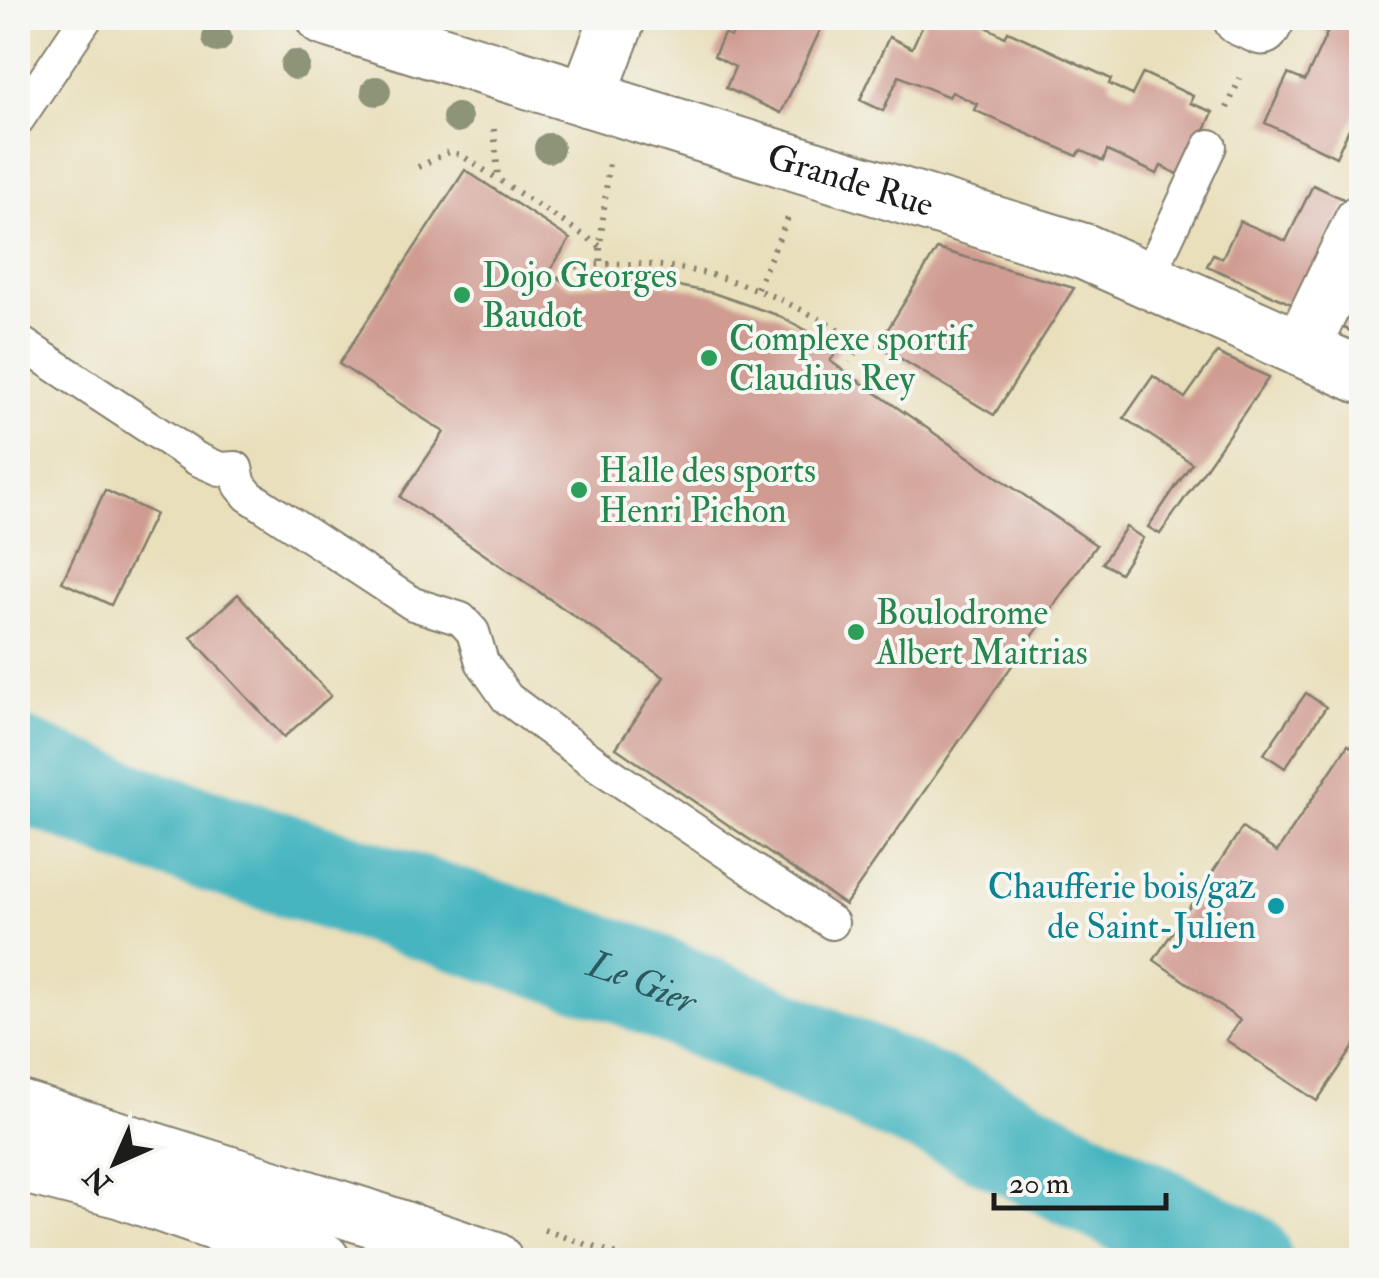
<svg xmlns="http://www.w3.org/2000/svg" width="1379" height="1278" viewBox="0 0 1379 1278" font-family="'IM FELL Double Pica',serif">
<rect width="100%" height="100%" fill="#f6f6f2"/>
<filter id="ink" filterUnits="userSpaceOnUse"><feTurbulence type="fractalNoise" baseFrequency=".01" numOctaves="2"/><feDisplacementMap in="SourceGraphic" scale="20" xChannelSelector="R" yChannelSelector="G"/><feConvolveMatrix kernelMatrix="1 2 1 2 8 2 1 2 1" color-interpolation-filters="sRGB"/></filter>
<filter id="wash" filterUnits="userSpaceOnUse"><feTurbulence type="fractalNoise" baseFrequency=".0048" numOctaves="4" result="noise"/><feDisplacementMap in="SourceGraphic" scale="40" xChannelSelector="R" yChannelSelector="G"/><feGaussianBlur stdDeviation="2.25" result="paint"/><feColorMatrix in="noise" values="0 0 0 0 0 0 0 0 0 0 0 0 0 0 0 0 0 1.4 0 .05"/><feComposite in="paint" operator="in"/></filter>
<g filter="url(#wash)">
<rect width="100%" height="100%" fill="#e9dfbb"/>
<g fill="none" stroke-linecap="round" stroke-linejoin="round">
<!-- river -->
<path stroke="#46b5c0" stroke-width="102" id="s1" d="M18 768 146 820 627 974 955 1115 1241 1260"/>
</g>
<g id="blocks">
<!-- building -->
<g fill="#d09c92">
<path d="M743 18H819L825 20 781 113 726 88 735 67 714 56 724 34 731 37Z"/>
<path d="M926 18H978L985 21 983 25 1005 37 1008 31 1062 56 1111 79 1109 84 1132 95 1143 73 1193 96 1190 103 1213 112 1184 177 1161 166 1157 174 1107 151 1103 161 1081 150 1077 156 974 110 977 104 952 92 949 97 899 76 883 111 860 100 889 37 912 48Z"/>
<path d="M1314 18H1362V111L1358 109 1336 157 1265 123 1288 74 1305 81 1327 33 1310 25Z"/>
<path d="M465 170 570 239 549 272 559 279 571 286 646 281 678 286 713 293 777 315 840 348 830 361 1096 545 845 905 616 748 664 677 400 497 444 432 339 364Z"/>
<path d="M1313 185 1348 201 1298 307 1207 266 1213 254 1222 258 1240 221 1286 241Z"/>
<path d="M937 249 1074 288 994 415 878 345Z"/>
<path d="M1362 278V336L1339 326Z"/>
<path d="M1217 353 1269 377 1160 534 1148 527 1192 463 1124 418 1153 376 1185 398Z"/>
<path d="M105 490 155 514 111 605 62 582Z"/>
<path d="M1126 527 1143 538 1120 573 1102 563Z"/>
<path d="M238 594 331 696 284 737 191 637Z"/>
<path d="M1306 693 1326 707 1285 768 1264 754Z"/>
<path d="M1348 745 1362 754V1035L1317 1101 1226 1040 1240 1020 1154 960 1242 828 1277 852Z"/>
</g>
</g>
</g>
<g filter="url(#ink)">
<use href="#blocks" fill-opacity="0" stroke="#827e6c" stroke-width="2.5"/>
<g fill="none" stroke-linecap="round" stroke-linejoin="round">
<!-- service casing -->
<g stroke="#827e6c" stroke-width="36">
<g id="service">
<path d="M18 119 86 18"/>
<path d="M1148 278 1210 146"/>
<path d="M18 341 197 459 220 469 236 468 240 485 249 496 413 604 461 619 473 632 482 662 507 698 599 766 832 923"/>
</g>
</g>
<!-- minor casing -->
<g stroke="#827e6c" stroke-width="59">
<g id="minor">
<path id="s2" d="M325 18 1085 252 1362 376"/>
<path d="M1241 18 1262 27 1267 18"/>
<path d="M587 99 618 18"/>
<path d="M1301 349 1362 222"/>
</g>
</g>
<!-- primary casing -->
<g stroke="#827e6c" stroke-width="59">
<g id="primary">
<path d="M18 1108 373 1219 494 1260"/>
<path d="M18 1164 120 1190 322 1260"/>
</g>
</g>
<!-- path -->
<g stroke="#827e6c" stroke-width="6" stroke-dasharray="2.5 8" stroke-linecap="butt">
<path d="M1227 108 1240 78"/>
<path d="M494 129 498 177"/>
<path d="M418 167 449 152 461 155 600 246"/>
<path d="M559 279C571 263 589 265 608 264 710 261 775 294 862 342L849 362"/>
<path d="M601 282 600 246 609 162"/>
<path d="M757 288 788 218"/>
<path d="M544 1230 633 1260"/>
</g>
<!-- service -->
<use href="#service" stroke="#fff" stroke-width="32"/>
<!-- minor -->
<use href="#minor" stroke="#fff" stroke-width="55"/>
<!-- primary -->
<use href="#primary" stroke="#fff" stroke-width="55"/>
</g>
<!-- trees -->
<g fill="#8e9477">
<circle cx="217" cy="38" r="15"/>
<circle cx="295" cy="65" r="15"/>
<circle cx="376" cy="91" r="15"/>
<circle cx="457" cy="118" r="15"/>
<circle cx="549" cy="148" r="15"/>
</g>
</g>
<!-- markers -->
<g fill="#2e9e5b" stroke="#f6f6f2" stroke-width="4">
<circle cx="462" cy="295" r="10"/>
<circle cx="709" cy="358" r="10"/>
<circle cx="579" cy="490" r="10"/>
<circle cx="856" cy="632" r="10"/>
</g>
<circle fill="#0f9aa8" stroke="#f6f6f2" stroke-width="4" cx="1276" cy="906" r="10"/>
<g text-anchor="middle" stroke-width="8" stroke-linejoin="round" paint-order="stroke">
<!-- street labels -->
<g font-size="35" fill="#1c1c1c" stroke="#f6f6f2">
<text dy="12" stroke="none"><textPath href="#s2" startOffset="550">Grande Rue</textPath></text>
</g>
<!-- leisure labels -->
<g font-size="35" fill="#27864d" stroke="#f6f6f2" text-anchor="start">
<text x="482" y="287">Dojo Georges<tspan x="482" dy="40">Baudot</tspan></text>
<text x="729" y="350">Complexe sportif<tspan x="729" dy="40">Claudius Rey</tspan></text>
<text x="599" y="482">Halle des sports<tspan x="599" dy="40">Henri Pichon</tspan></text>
<text x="876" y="624">Boulodrome<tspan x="876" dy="40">Albert Maitrias</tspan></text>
</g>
<!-- culture labels -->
<g font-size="35" fill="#0d838f" stroke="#f6f6f2" text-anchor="end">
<text x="1256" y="898">Chaufferie bois/gaz<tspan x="1256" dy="40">de Saint-Julien</tspan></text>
</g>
<!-- water labels -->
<g font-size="38" font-style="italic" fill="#2d595e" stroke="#f6f6f2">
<text dy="13" stroke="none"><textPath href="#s1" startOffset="660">Le Gier</textPath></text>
</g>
</g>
<!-- margin -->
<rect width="1379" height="1278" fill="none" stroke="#f6f6f2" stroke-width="60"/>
<!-- north arrow -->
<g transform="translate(115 1163) rotate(225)" stroke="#f6f6f2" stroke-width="8" paint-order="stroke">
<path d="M0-8L18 38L0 25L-18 38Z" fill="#1c1c1c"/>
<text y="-15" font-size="28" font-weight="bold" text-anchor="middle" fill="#1c1c1c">N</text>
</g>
<!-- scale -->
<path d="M994 1193v15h172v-15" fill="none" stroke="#1c1c1c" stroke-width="5"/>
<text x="1009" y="1193" font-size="30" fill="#1c1c1c" stroke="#f6f6f2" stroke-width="8" paint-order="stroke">20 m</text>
</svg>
